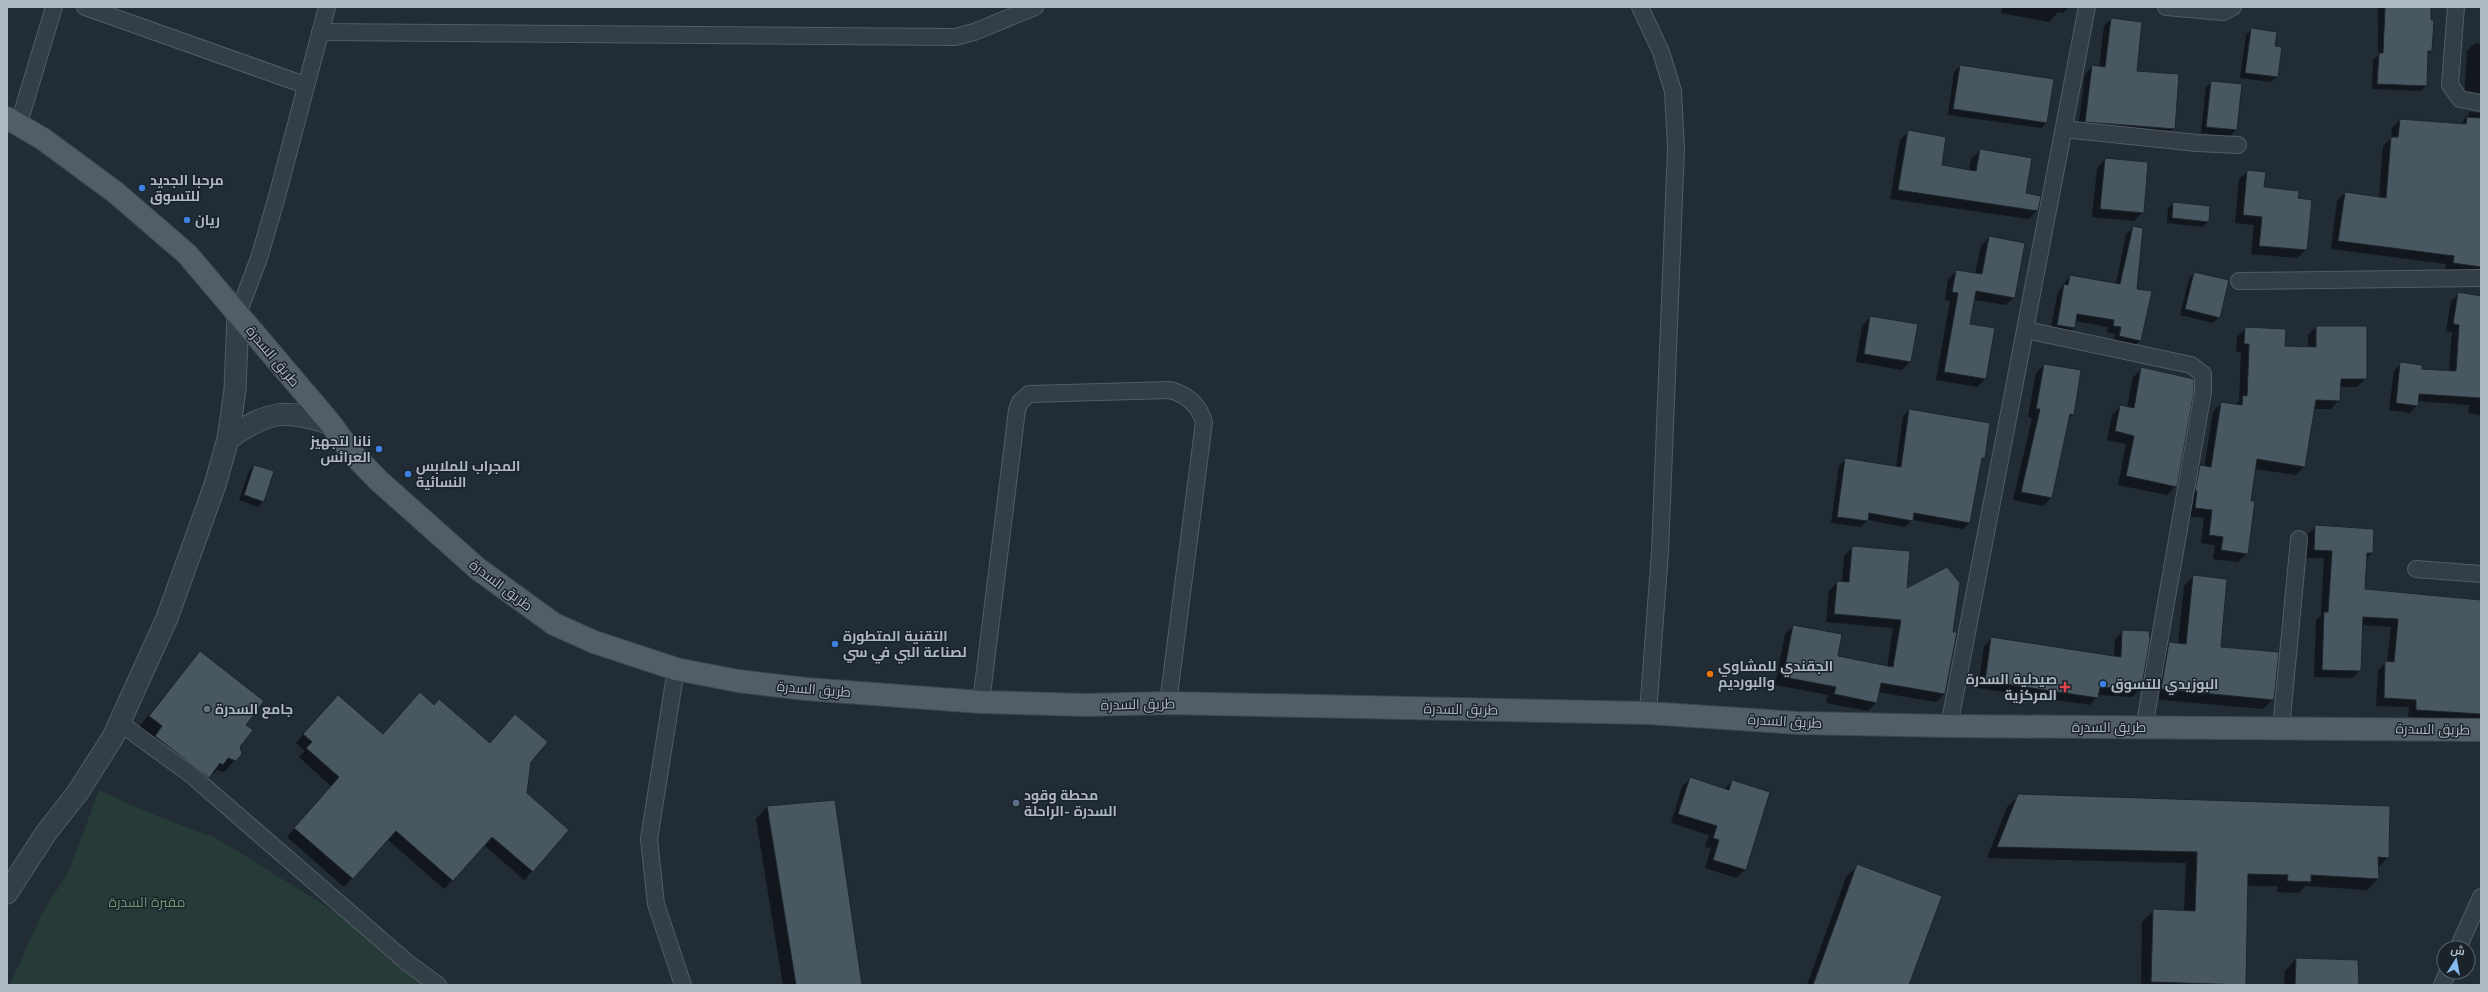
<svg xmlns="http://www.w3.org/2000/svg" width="2488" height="992" viewBox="0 0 2488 992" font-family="'Nunito Sans',Cairo,sans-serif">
<rect width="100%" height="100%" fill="#212c35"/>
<!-- green -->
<path fill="#263a38" d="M99 790 147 812 216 838 453 985H10L41 915 69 871Z"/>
<!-- shadow -->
<g fill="#0007">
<path d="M2002 7H2069L2063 13 2058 12 2049 22 2001 13Z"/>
<path d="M2378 7H2431V51L2427 55 2426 86 2420 91 2372 89 2373 60 2378 56Z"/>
<path d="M2111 19 2135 72 2174 128 2167 135 2078 128 2085 74 2092 67H2099L2104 26Z"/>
<path d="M2252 29 2274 47 2277 77 2271 82 2240 78 2246 35Z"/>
<path d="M2475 43 2481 44V106L2464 99 2467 51Z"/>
<path d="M1960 66 2046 123 2041 128 1948 115 1954 72Z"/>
<path d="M2212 82 2236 130 2230 136 2201 133 2206 87Z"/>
<path d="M2470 112 2481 113V268L2475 274 2445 271 2446 264 2331 249 2337 201 2345 193 2379 198 2383 146 2391 138 2392 128 2400 120 2461 124Z"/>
<path d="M1909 131 1940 166 1969 171 1971 159 1980 151 2025 194 2037 210 2029 219 1890 199 1900 140Z"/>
<path d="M2105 159 2143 212 2134 221 2092 217 2097 168Z"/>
<path d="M2248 171 2263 188 2297 199 2306 250 2297 258 2251 254 2254 225 2235 223 2239 179Z"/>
<path d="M2174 203 2208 222 2202 227 2167 223 2168 208Z"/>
<path d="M2133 228 2140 341 2133 347 2113 343 2115 334 2107 332 2108 327 2075 321 2074 328 2067 334 2050 331 2058 292 2070 276 2116 284 2126 234Z"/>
<path d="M1989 237 2014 297 2006 305 1974 300 1969 325 1985 379 1977 387 1936 380 1950 301 1945 300 1948 279 1957 271 1975 274 1981 246Z"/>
<path d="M2195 273 2219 317 2213 323 2180 315 2189 278Z"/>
<path d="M2459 294 2481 297V415L2468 413 2469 405 2417 401V405L2410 413 2389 410 2394 371 2401 363 2420 370 2449 371 2452 332 2446 331 2451 301Z"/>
<path d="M1870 317 1910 361 1902 370 1856 362 1862 326Z"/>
<path d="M2316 327 2366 378 2357 387H2340L2339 400 2331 409H2313L2304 467 2296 475 2254 469 2247 553 2238 562 2213 559 2215 545 2201 543 2204 518 2187 516 2192 475 2200 466 2204 467 2213 412 2221 403 2235 405 2239 401 2241 352H2236L2237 337 2246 328 2284 347 2308 348V335Z"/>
<path d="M2044 365 2073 414 2068 419 2051 498 2043 506 2013 500 2032 418 2028 417 2036 373Z"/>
<path d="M2142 369 2176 486 2167 495 2118 485 2126 444 2107 440 2112 415 2121 406 2127 408 2133 377Z"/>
<path d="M1910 410 1984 458 1980 461 1969 523 1963 529 1912 520 1905 527 1868 520 1861 527 1831 523 1839 466 1846 459 1896 467 1903 416Z"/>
<path d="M254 466 263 501 258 507 239 500 249 471Z"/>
<path d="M2315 527 2372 553 2366 559 2364 589 2481 601V722L2408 717 2409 707 2376 706 2378 670 2387 662 2391 627 2362 625 2360 670 2352 678 2314 677 2316 620 2321 616 2324 558H2306L2308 534Z"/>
<path d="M1853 547 1906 590 1945 693 1936 702 1878 692 1876 703 1868 711 1826 703 1828 695 1775 685 1785 634 1794 626 1837 657 1887 667 1893 628 1826 622 1829 591 1837 582 1842 583 1844 556Z"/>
<path d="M2194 576 2220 648 2273 699 2263 709 2151 699 2159 653 2169 643 2178 644 2184 586Z"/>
<path d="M2123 631 2140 689 2132 697 2098 695 2090 705 1978 688 1984 646 1992 638 2114 657 2115 639Z"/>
<path d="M200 652 245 725 239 747 241 753 224 772 217 770 197 789 138 728Z"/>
<path d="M439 700 490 744 530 762 526 794 532 871 524 880 484 845 444 889 387 839 344 887 287 837 331 786 299 757 305 751 296 743 329 705 382 735 412 702 433 706Z"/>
<path d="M1690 779 1724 789 1732 781 1769 793 1745 870 1736 878 1705 868 1711 848 1705 847 1709 835 1671 823 1682 787Z"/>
<path d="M2019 795 2388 857 2378 868V879L2367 890 2305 886 2299 893 2277 892V886H2247L2245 985H2141L2142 922 2154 910 2184 911 2186 863 1987 858 2007 807Z"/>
<path d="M767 807 861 985H783L756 819Z"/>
<path d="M1858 866 1908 985H1807L1846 877Z"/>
<path d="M2296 959 2358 985H2284L2285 971Z"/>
</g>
<!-- building -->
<g fill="#495761" stroke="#1c252c">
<path d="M2385 7H2431V20H2434L2432 51H2428L2427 86 2377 84 2379 53H2383Z"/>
<path d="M2111 18 2142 22 2137 71 2179 74 2175 129 2085 122 2092 65 2105 67Z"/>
<path d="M2251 28 2277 32 2275 46 2282 47 2278 77 2245 73Z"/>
<path d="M1960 65 2054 79 2047 123 1953 109Z"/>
<path d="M2211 81 2242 84 2237 130 2206 127Z"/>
<path d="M2467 117 2481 118V267L2453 263 2454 256 2338 241 2345 192 2386 198 2391 137H2398L2400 119 2466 124Z"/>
<path d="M1908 130 1946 137 1942 165 1976 171 1980 149 2032 158 2026 193 2041 196 2038 211 1898 190Z"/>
<path d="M2105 158 2148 162 2144 213 2100 209Z"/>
<path d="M2247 170 2266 172 2264 187 2299 191 2298 198 2312 200 2307 250 2259 246 2262 217 2243 215Z"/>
<path d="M2173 202 2210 206 2209 222 2172 218Z"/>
<path d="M2133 226 2143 228 2137 289 2152 291 2141 341 2119 336 2121 327 2113 326 2114 320 2077 314 2075 328 2057 325 2064 284 2068 285 2070 275 2120 284Z"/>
<path d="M1989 236 2025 243 2015 298 1976 291 1970 324 1995 328 1986 379 1944 372 1958 293 1952 292 1956 270 1982 274Z"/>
<path d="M2194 272 2229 280 2220 318 2185 309Z"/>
<path d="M2458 292 2481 296V398L2419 394 2418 406 2396 403 2400 362 2422 365V369L2456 371 2459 325 2453 324Z"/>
<path d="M1870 316 1918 324 1911 362 1864 354Z"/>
<path d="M2316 326H2367V379H2341L2340 401 2316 400 2305 467 2257 459 2251 501H2255L2248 554 2221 550 2223 537 2209 535 2212 510 2195 508 2197 491 2195 490 2200 465 2211 467 2221 402 2242 405 2243 395 2247 396 2249 344H2244L2245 327 2286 329 2285 346 2316 347Z"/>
<path d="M2044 364 2081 370 2074 415 2070 414 2052 498 2021 492 2040 409H2036Z"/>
<path d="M2141 367 2194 379V391L2177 487 2126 476 2134 436 2115 431 2120 405 2134 408Z"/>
<path d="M1909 409 1990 423 1985 458H1982L1970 523 1914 513 1913 521 1869 513 1868 521 1837 517 1845 458 1901 467Z"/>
<path d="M254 465 274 471 264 502 244 495Z"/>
<path d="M2315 525 2374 529 2373 553H2367L2365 589 2481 600V714L2416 710V700L2384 698 2385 661 2394 662 2398 619 2363 617 2361 671 2322 670 2324 612H2328L2332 551 2314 550Z"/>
<path d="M1852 546 1910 551 1907 588 1947 567 1960 583 1953 632H1957L1945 694 1881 683 1877 703 1834 694 1836 687 1783 677 1793 625 1842 634 1838 656 1893 667 1901 620 1834 614 1837 581 1849 582Z"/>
<path d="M2193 575 2227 579 2221 647 2279 652 2274 700 2161 689 2169 642 2186 644Z"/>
<path d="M2122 630 2149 631 2150 640 2141 690 2100 687 2098 698 1985 681 1991 637 2121 657Z"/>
<path d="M200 651 264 701 246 725 253 730 240 747 242 754 236 761 228 758 223 765 220 763 209 778 155 736 162 726 149 716Z"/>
<path d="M420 692 434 705 439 699 490 743 515 714 548 742 531 762 527 793 569 830 533 872 492 837 453 881 396 831 353 879 294 828 339 777 306 748 312 742 303 734 338 695 383 734Z"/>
<path d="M1690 777 1729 790 1732 780 1770 792 1746 870 1713 860 1719 840 1713 838 1717 826 1678 814Z"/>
<path d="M2018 794 2390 806 2389 858 2378 857 2379 879 2311 875V882L2287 881 2288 875 2248 874 2246 985 2151 982 2153 909 2195 911 2197 852 1997 847Z"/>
<path d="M835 800 862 985H796L767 806Z"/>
<path d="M1857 864 1942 896 1909 985H1813Z"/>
<path d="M2296 958 2358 960 2359 985H2295Z"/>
</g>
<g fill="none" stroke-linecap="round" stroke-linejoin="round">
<!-- minor casing -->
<g stroke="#525c64" stroke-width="18">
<g id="minor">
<path d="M85 7 305 85"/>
<path d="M1640 7 1661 52 1673 91 1676 148 1660 552 1648 713"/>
<path d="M2166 7 2223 12 2233 7"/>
<path d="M2456 7 2450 85 2460 99 2481 103"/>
<path d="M320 32 955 37 974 32 1035 7"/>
<path d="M19 123 54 7"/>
<path d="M2064 129 2197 143 2238 145"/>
<path d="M2239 281 2481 278"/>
<path d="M238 314 259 258 276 200 327 7"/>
<path d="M2026 330 2191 365 2203 374V392L2144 728"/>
<path d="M2416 569 2481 574"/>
<path d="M676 669 649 839 656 904 683 985"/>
<path d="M981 702 1017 410 1020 402 1029 394 1170 390C1188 395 1199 405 1204 422L1168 703"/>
<path d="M120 723 190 774 409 964 438 985"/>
<path d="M1949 726 2087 7"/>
<path d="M2281 728 2299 539"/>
<path d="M2458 948 2481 897"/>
<path d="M2442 985 2448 972"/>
</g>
</g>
<!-- tertiary casing -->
<g stroke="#525c64" stroke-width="23">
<g id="tertiary">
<path d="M228 439C268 411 285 408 331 424"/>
<path d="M7 893 46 833 78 792 113 737 167 618 215 485 228 439 235 390 238 314"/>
</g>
</g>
<!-- primary casing -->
<g stroke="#3e4750" stroke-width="24">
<path id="primary" d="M7 118 43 139 115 192 187 254 331 424 351 452 378 480 478 569 554 624 594 642 676 669 738 681 806 689 981 702 1085 705 1168 703 1648 713 1798 723 1949 726 2481 730"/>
</g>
<!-- minor -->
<use href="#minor" stroke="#343e46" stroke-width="16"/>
<!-- tertiary -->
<use href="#tertiary" stroke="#343e46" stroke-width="21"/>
<!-- primary -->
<use href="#primary" stroke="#525d66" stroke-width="22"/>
</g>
<!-- markers -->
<g fill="#3f7fe0" stroke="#1a232a" stroke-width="1.5">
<circle cx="142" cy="188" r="4"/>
<circle cx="187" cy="220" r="4"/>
<circle cx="379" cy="449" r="4"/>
<circle cx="408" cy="474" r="4"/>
<circle cx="835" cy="644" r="4"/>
<circle cx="2103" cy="684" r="4"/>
</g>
<circle fill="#e8710a" stroke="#1a232a" stroke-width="1.5" cx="1710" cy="674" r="4"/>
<path fill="#e0444e" stroke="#1a232a" stroke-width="1.5" d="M2063 681h4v4h4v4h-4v4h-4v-4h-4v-4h4z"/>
<circle fill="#6b7280" stroke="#1a232a" stroke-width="1.5" cx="207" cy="709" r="4"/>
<circle fill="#5c6f8a" stroke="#1a232a" stroke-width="1.5" cx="1016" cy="803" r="4"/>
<g text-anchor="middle" stroke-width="3" stroke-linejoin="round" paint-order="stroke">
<!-- poi labels -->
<g font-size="14" font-weight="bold" fill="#afb9c3" stroke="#1a232a" text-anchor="start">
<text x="150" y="185">مرحبا الجديد<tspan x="150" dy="16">للتسوق</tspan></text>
<text x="195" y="225">ريان</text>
<text x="371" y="446" text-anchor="end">نانا لتجهيز<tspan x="371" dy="16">العرائس</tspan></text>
<text x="416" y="471">المجراب للملابس<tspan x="416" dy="16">النسائية</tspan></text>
<text x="843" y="641">التقنية المتطورة<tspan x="843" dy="16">لصناعة البي في سي</tspan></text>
<text x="1718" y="671">الجقندي للمشاوي<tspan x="1718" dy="16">والبورديم</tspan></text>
<text x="2057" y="684" text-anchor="end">صيدلية السدرة<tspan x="2057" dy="16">المركزية</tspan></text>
<text x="2111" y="689">البوزيدي للتسوق</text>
<text x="215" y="714">جامع السدرة</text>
<text x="1024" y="800">محطة وقود<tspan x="1024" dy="16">السدرة -الراحلة</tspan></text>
</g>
<!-- street labels -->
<g font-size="14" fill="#afb9c3" stroke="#1a232a">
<text transform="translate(273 356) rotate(50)" y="5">طريق السدرة</text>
<text transform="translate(501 585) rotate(37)" y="5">طريق السدرة</text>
<text transform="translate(814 689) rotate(5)" y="5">طريق السدرة</text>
<text transform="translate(1138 704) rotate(-1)" y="5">طريق السدرة</text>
<text transform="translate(1461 709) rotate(1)" y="5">طريق السدرة</text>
<text transform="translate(1785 721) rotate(3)" y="5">طريق السدرة</text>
<text x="2109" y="732">طريق السدرة</text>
<text transform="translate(2433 729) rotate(1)" y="5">طريق السدرة</text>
</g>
<!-- park labels -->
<g font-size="14" fill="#709674" stroke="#1a232a">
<text x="147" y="907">مقبرة السدرة</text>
</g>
</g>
<!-- border -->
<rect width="2488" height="992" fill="none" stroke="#afb9c3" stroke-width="16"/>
<!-- north arrow -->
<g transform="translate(2456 960) rotate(11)"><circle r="19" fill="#1a232a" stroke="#565f67"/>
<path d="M0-3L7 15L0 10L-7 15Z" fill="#87bbf0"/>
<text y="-6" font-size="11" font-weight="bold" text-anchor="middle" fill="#afb9c3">ش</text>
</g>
</svg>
